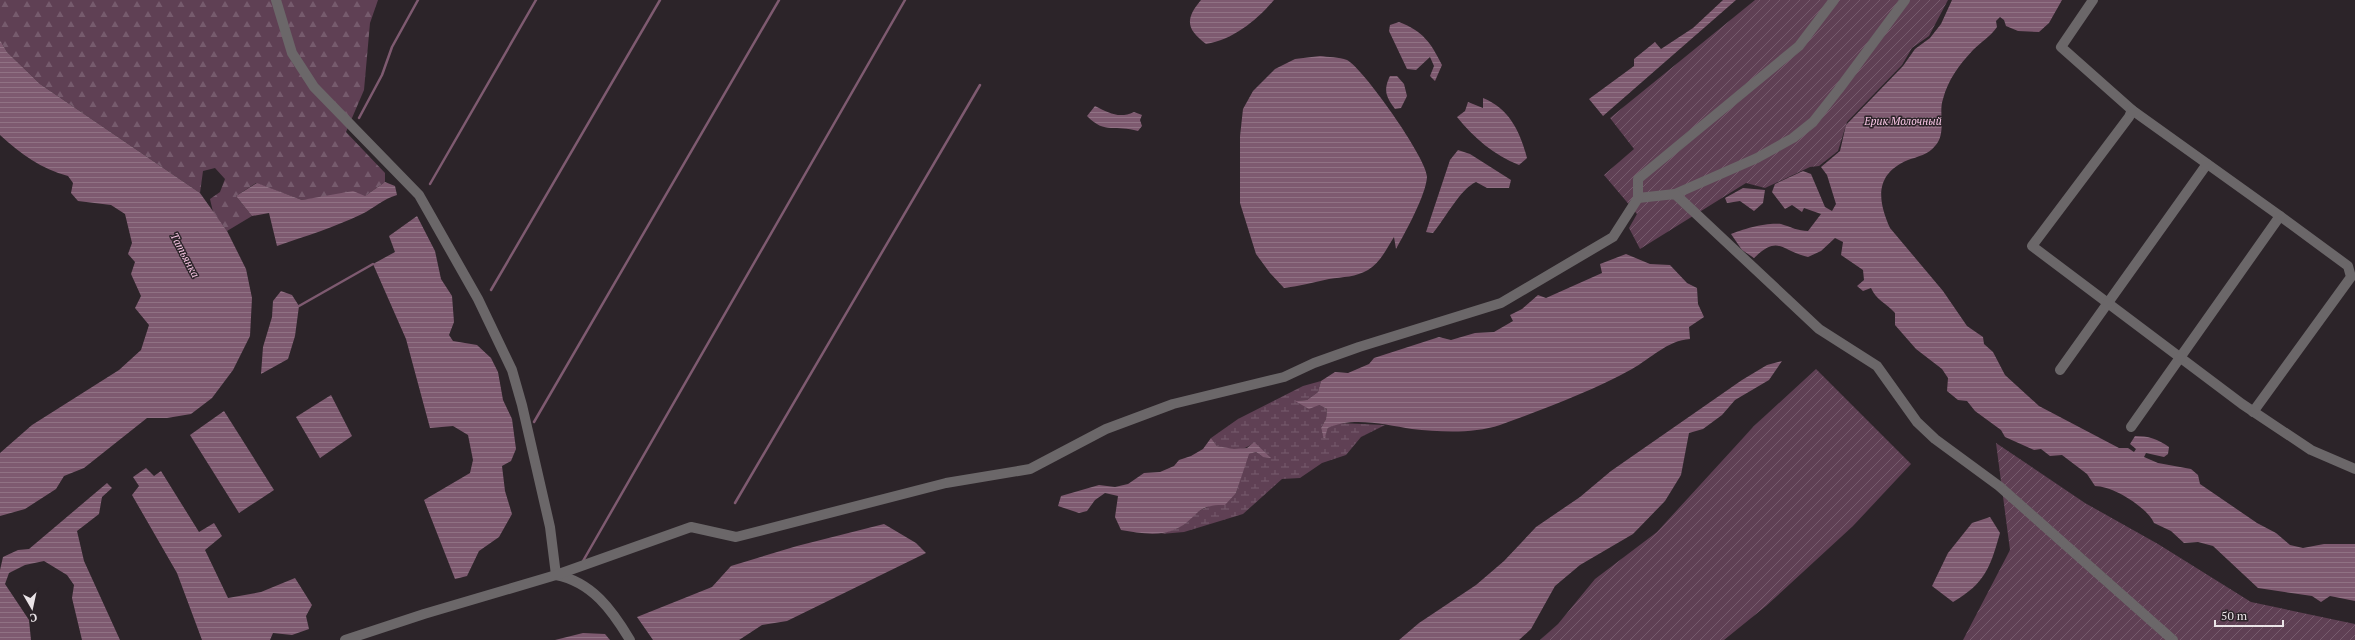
<svg xmlns="http://www.w3.org/2000/svg" width="2355" height="640" viewBox="0 0 2355 640" font-family="'PT Serif',serif">
<defs>
<pattern id="forest-firs" width="22" height="20" patternUnits="userSpaceOnUse"><rect width="22" height="20" fill="#5f4054"/><path d="M5 1l3.5 6h-7zM16 11l3.5 6h-7z" fill="#765b6d"/></pattern>
<pattern id="wetland-marsh" width="20" height="14" patternUnits="userSpaceOnUse"><rect width="20" height="14" fill="#5f4054"/><path d="M1 5h8M5 5V1M11 12h8M15 12V8" fill="none" stroke="#765b6d"/></pattern>
<pattern id="garden-furrows" width="10" height="10" patternUnits="userSpaceOnUse"><rect width="10" height="10" fill="#5f4054"/><path d="M-1 1l2-2M0 10L10 0M9 11l2-2" fill="none" stroke="#765b6d"/></pattern>
<pattern id="water-rules" width="6" height="5" patternUnits="userSpaceOnUse"><rect width="6" height="5" fill="#7e5a70"/><path d="M0 2.5h6" fill="none" stroke="#907284"/></pattern>
</defs>
<rect width="100%" height="100%" fill="#2c2429"/>
<!-- forest -->
<path fill="url(#forest-firs)" d="M0 0H378L370 23 364 90 346 132 385 173V182L365 196 327 197 302 200 256 183 236 196 252 216 227 231 213 212 210 199 220 192 225 179 215 168 203 171 200 193 40 84 7 52 0 40Z"/>
<!-- wetland -->
<path fill="url(#wetland-marsh)" d="M1321 381 1318 392 1307 400 1296 401 1319 405 1327 409 1326 419 1321 428 1324 439 1328 428 1338 423 1385 425 1361 437 1346 455 1322 463 1300 478 1282 479 1243 514 1184 532 1161 534 1178 528 1193 514 1236 493 1248 454 1256 452 1263 457 1254 442C1242 453 1232 449 1217 446L1211 438 1238 419 1303 386Z"/>
<!-- garden -->
<g fill="url(#garden-furrows)">
<path d="M1755 0H1948L1929 36 1912 48 1902 65 1847 122 1838 151 1819 166 1810 167 1765 188 1746 183 1640 249 1629 228 1637 214 1604 175 1634 149 1610 118Z"/>
<path d="M1816 369 1911 464 1853 526 1766 606 1724 640H1540L1558 624 1595 579 1657 532 1754 426Z"/>
<path d="M1996 443 2085 503 2158 544 2251 602 2355 624V640H1963L2010 550Z"/>
</g>
<!-- water -->
<g fill="url(#water-rules)">
<path d="M1201 0H1274C1257 20 1233 40 1206 44 1186 29 1185 19 1201 0Z"/>
<path d="M1723 0H1736L1603 116 1589 99 1634 66V59L1655 42 1661 49 1693 28Z"/>
<path d="M1952 0H2062L2049 23 2039 32 2018 31 2006 26 2004 20 2000 17 1996 21 1997 27C1990 37 1981 42 1973 50 1959 65 1948 80 1943 99 1938 113 1947 133 1935 146 1929 154 1917 157 1908 160 1875 174 1877 199 1890 228L1943 291 1967 326 1983 337 1984 344 1993 352 2005 375 2039 406 2119 448H2128L2134 452 2136 449 2130 444 2135 436C2148 436 2158 439 2169 447L2168 454 2164 457 2146 453 2144 457 2158 463 2191 469 2198 475 2200 484 2257 523 2276 533 2290 545 2303 548 2324 544H2355V601L2330 596 2321 602 2312 596 2258 588 2213 546 2198 542 2184 543 2171 531 2154 523C2147 507 2113 486 2095 486L2087 474 2062 455 2050 456 2041 449 2034 450 2005 437 2001 430 1975 411 1967 401 1958 400 1947 391 1948 378 1942 369 1916 349 1895 325V313C1886 303 1876 300 1871 288L1863 291 1857 286 1864 280 1863 270 1841 255 1843 242 1835 238 1821 251 1808 257C1781 251 1779 234 1754 258L1742 250 1731 234C1742 229 1768 222 1781 224 1791 227 1798 231 1808 231L1821 214 1804 208 1802 212 1792 205 1785 209 1772 192 1775 184 1803 171 1811 174 1825 207 1832 211 1836 204 1827 175 1821 167 1840 151 1846 125 1903 66 1915 49 1930 38 1941 24Z"/>
<path d="M1399 22C1423 31 1431 43 1442 65L1435 81 1430 76 1434 66 1430 57 1416 70 1407 69 1389 31 1390 25Z"/>
<path d="M0 40 7 52 40 84 200 193 227 231 246 269 252 298 250 336 233 370 212 398 191 414 167 418H147L84 468 64 476 56 489 25 509 0 516V453L32 425 119 370 141 350 149 325 135 308 141 296 131 274 135 262 128 254 132 243 125 214 111 205 78 201 71 193 73 183 68 176C41 169 21 154 0 135Z"/>
<path d="M1320 56C1328 57 1339 57 1347 60 1363 68 1428 160 1427 177 1426 195 1405 233 1396 249L1394 237C1387 248 1380 263 1368 270 1356 277 1343 277 1329 279 1314 282 1300 286 1284 288L1270 273 1256 254 1240 203V136L1243 109 1253 91 1275 69 1295 59Z"/>
<path d="M1390 76H1397L1404 84 1407 96 1401 108 1395 109C1386 97 1383 90 1390 76Z"/>
<path d="M1483 98C1510 109 1520 132 1527 158L1519 165C1494 155 1474 138 1457 117L1465 111 1468 102 1483 108Z"/>
<path d="M1095 106C1109 113 1119 119 1134 112L1142 115 1140 120 1142 126 1138 131C1116 124 1105 135 1087 116Z"/>
<path d="M1458 150 1470 154 1511 180 1509 188H1487L1476 182C1460 189 1445 219 1433 233L1426 232 1450 160Z"/>
<path d="M385 182 395 186 397 195C383 199 374 208 362 214 335 227 306 236 277 246L269 213 252 216 236 196 257 183 302 200 353 191 365 196Z"/>
<path d="M1743 188 1765 190 1763 203 1754 211 1740 201 1727 203 1725 198Z"/>
<path d="M417 216 435 251 441 279 452 296 454 322 449 335 453 341 477 345 491 358 498 372 503 400 512 419 516 449 511 461 502 466 505 491 512 514 499 537 479 551 467 576 455 579 424 500 470 473 473 460 468 435 453 426 430 428 406 339 373 264 395 252 389 236Z"/>
<path d="M1626 254 1650 264 1670 265 1687 283 1697 288 1698 304 1704 317 1689 327 1690 339C1668 340 1650 359 1632 369 1590 392 1544 409 1500 425 1473 434 1440 432 1412 429 1386 425 1353 416 1328 428L1324 440 1321 428 1326 419 1327 409 1319 405 1309 409 1295 401 1307 400 1318 392 1321 381 1335 372 1348 373 1369 364 1374 358 1439 337 1451 340 1475 333 1494 332 1513 321 1510 315 1522 309 1538 295 1546 298 1602 273 1600 264Z"/>
<path d="M281 291 292 295 299 306 295 336 288 359 261 374 263 347 272 317 273 301Z"/>
<path d="M1782 361 1769 380 1735 400 1722 415 1703 429 1689 433 1681 475 1665 501 1633 534 1580 565 1555 586 1531 629 1519 640H1399L1419 623 1476 585 1504 561 1536 527 1580 497 1611 471 1742 380 1767 365Z"/>
<path d="M331 395 352 436 320 458 296 417Z"/>
<path d="M224 411 274 490 239 513 190 435Z"/>
<path d="M1211 438 1217 446 1234 449 1247 448 1254 442 1271 458 1263 457 1256 452 1249 454 1236 493 1225 505C1194 504 1198 519 1176 529 1159 537 1139 533 1121 530L1115 517 1118 496 1105 493 1095 500 1087 511 1079 513 1058 506 1061 496 1099 485 1115 487 1128 484 1144 473 1160 472 1174 466 1179 460 1191 456 1203 449Z"/>
<path d="M146 468 154 476 161 471 199 532 214 523 222 536 205 550 228 598 261 592 295 578 312 605 306 616 309 629 292 635 273 633 270 640H202L177 573 132 495 139 486 133 477Z"/>
<path d="M107 483 112 488 102 497 99 514 77 531 84 561 120 640H82L72 598 74 585 67 575 44 561 25 565 9 573 5 584 29 620 31 640H0V570L3 557 18 550 29 549Z"/>
<path d="M1990 517 2000 533C1990 568 1985 583 1953 602L1932 586 1948 553 1972 523Z"/>
<path d="M884 524 916 543 926 553 787 621 762 625 739 640H653L637 617 712 587 731 566 797 546Z"/>
<path d="M583 633 605 634 610 640H555Z"/>
</g>
<g fill="none" stroke-linecap="round" stroke-linejoin="round">
<!-- stream -->
<g stroke="#7e5a70" stroke-width="2.5">
<path d="M359 118 382 75 392 47 418 0"/>
<path d="M430 184 536 0"/>
<path d="M491 290 660 0"/>
<path d="M299 306 373 264"/>
<path d="M534 422 779 0"/>
<path d="M735 503 980 85"/>
<path d="M583 561 905 0"/>
</g>
<!-- minor -->
<g stroke="#6b6769" stroke-width="10">
<path d="M276 0 292 53 314 87 419 195 478 299 512 370 522 405 550 527 556 575"/>
<path d="M2093 0 2061 47 2132 110 2129 117 2032 246 2242 404 2311 450 2355 469"/>
<path d="M1675 194 1757 158 1793 138 1813 122 1839 89 1905 0"/>
<path d="M1638 198 1675 194 1819 329 1877 366 1917 422 1935 439 1999 486 2173 640"/>
<path d="M2060 370 2207 164"/>
<path d="M2253 412 2351 277 2348 266 2280 216"/>
<path d="M2131 427 2280 216 2132 110"/>
<path d="M556 575C592 582 612 610 630 640"/>
<path d="M345 640 424 614 556 575 691 527 736 537 946 483 1030 469 1106 429 1173 404 1284 377 1314 363 1359 347 1501 303 1613 237 1638 198V179L1799 46 1834 0"/>
</g>
</g>
<g text-anchor="middle" stroke-width="3" stroke-linejoin="round" paint-order="stroke">
<!-- water labels -->
<g font-size="11" font-style="italic" fill="#fbc8e7" stroke="#2c2429">
<text x="1903" y="125">Ерик Молочный</text>
<text transform="translate(185 255) rotate(62)" y="4">Татьянка</text>
</g>
</g>
<!-- north arrow -->
<g transform="translate(32 608) rotate(171)" stroke="#2c2429" stroke-width="3" paint-order="stroke">
<path d="M0-3L7 15L0 10L-7 15Z" fill="#eae4e7"/>
<text y="-6" font-size="11" font-weight="bold" text-anchor="middle" fill="#eae4e7">С</text>
</g>
<!-- scale -->
<path d="M2215 620v6h68v-6" fill="none" stroke="#eae4e7" stroke-width="2"/>
<text x="2221" y="620" font-size="12" fill="#eae4e7" stroke="#2c2429" stroke-width="3" paint-order="stroke">50 m</text>
</svg>
